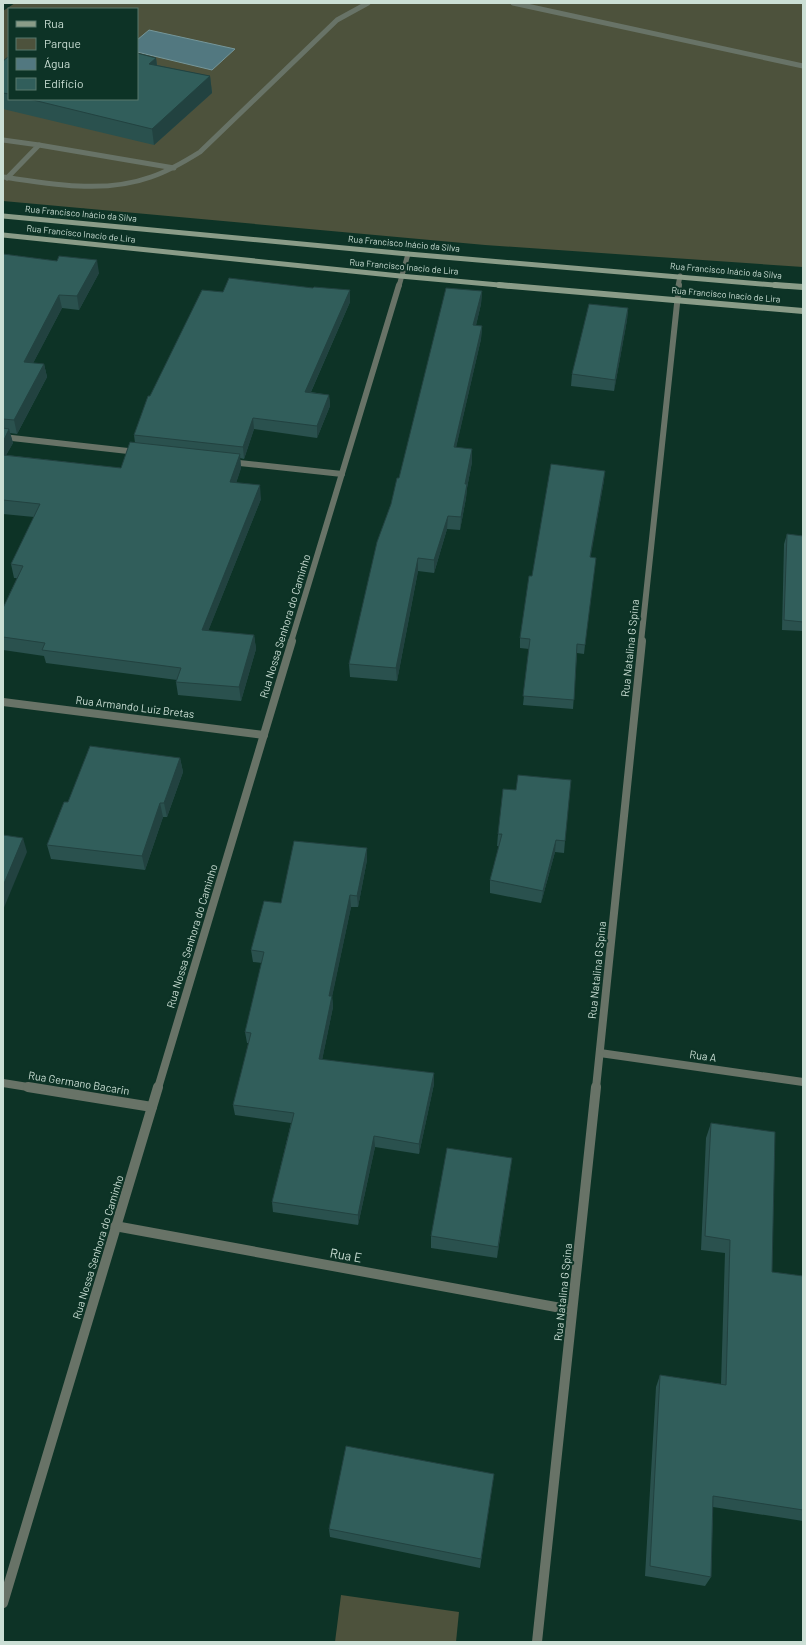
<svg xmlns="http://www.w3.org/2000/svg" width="806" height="1645" viewBox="0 0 806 1645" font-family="Barlow,sans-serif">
<rect width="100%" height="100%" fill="#0d3326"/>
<!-- green -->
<g fill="#4d523c" fill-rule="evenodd">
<path d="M15 3H803V267L485 245 3 201V11ZM9 9H137V99H9Z"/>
<path d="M341 1595 459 1612 456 1642H335Z"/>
</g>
<!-- water -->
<path fill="#527880" stroke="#76979a" d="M149 30 235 49 212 70 137 52V40Z"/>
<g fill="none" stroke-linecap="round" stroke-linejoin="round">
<!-- lane -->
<g stroke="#687367" stroke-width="5">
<path d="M513 3 803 66"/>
<path d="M3 140 39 145 7 178"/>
<path d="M39 145 174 168"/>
<path d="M3 177C52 184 104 194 151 177 169 171 184 162 200 152L337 20 368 3"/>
</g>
<!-- street-far3 -->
<g stroke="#687367" stroke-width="5">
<path d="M399 286 408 254"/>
<path d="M678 286 680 276"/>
</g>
<!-- street-far2 -->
<g stroke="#687367" stroke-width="6">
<path d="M3 437 137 452"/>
<path d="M230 462 342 474"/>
<path d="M291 642 399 285"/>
<path d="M641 642 679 285"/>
</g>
<!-- street-far1 -->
<g stroke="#687367" stroke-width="8">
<path d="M3 702 264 735"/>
<path d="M600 1053 803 1082"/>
<path d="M3 1083 34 1088"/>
<path d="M158 1088 292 641"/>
<path d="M596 1088 642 641"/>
</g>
<!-- street -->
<g stroke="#687367" stroke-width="10">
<path d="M28 1087 152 1107"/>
<path d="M115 1226 572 1310"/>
<path d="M3 1603 158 1087"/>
<path d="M537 1642 596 1087"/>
</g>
<!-- secondary-far1 -->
<g stroke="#8a9c88" stroke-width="5">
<path d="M3 216 408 254 786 286"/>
<path d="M3 235 400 276 511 286"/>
</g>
<!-- secondary -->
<g stroke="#8a9c88" stroke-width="6">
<path d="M499 285 803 311"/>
<path d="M775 285 803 287"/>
</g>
</g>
<!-- wall -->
<g fill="#2a514e">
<path d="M9 58V99H137L156 58 157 65 210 76 212 93 154 145 3 109V61Z"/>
<path d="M3 254 57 261 99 273 79 310 62 308 33 363 44 364 47 377 17 434 10 433 13 443 6 455 121 468 135 443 134 435 150 396 223 292 350 302 311 392 329 395 330 406 317 438 254 429 244 459 240 458 241 468 236 483 261 499 208 631 254 635 256 649 241 701 178 695 176 682 177 680 46 663 44 656 3 650V608L17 578H14L11 564 34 517 3 514Z"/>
<path d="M482 291 481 304 476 325 482 326 481 339 456 447 472 462 467 488 466 498 460 530 447 529 434 573 418 571 397 681 350 677 349 664 391 504 399 478Z"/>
<path d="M628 308 627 320 614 391 571 386 572 374Z"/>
<path d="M604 480 590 557 585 645 584 654 577 653 573 709 523 705 529 649 520 648V638L532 576Z"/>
<path d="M787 534 803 536V631L782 630 784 544Z"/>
<path d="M803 705V754H802Z"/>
<path d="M180 758 183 772 167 817H163L145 870 51 859 47 845 68 802Z"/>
<path d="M498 834 565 841 564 853 555 852 541 903 490 893V880L499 846H497Z"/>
<path d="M367 848V860L358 907H351L332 996 333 1007 322 1060 434 1073V1084L419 1154 375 1147 358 1225 273 1212 272 1202 291 1123 235 1115 233 1105 249 1043H247L245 1032 262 963 253 962 251 950 281 903Z"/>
<path d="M711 1123 772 1272 803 1276V1521L713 1507 711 1577 705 1586 645 1576 656 1387 660 1375 721 1384 725 1253 701 1250 706 1138Z"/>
<path d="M512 1158 497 1258 431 1248V1236Z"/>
<path d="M494 1474 480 1568 330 1537 329 1529Z"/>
</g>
<!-- shaded-wall -->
<g fill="#224240">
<path d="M156 58 158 75 149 64Z"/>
<path d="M210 76 212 93 154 145 152 129Z"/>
<path d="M97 260 99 273 79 310 77 296Z"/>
<path d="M350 290V302L306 403 305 392Z"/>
<path d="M482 291 481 304 473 338V325Z"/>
<path d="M59 295 62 308 27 375 24 362Z"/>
<path d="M628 308 627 320 614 391 615 380Z"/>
<path d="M482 326 481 339 453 461 454 447Z"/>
<path d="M44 364 47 377 17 434 14 420Z"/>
<path d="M329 395 330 406 317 438V426Z"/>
<path d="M253 418 254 429 244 459 243 447Z"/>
<path d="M9 429 13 443 3 461V442Z"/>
<path d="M472 449V462L467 488 466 498 460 530 461 517 465 484Z"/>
<path d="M240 454 241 468 232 495 230 482Z"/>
<path d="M605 471 604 480 589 567 590 557Z"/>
<path d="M260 485 261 499 203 644 202 630Z"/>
<path d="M448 516 447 529 434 573V560Z"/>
<path d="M418 558V571L397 681 396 668Z"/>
<path d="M254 635 256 649 241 701 239 687Z"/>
<path d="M180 758 183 772 167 817 164 803Z"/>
<path d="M160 803 163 817 145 870 142 856Z"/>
<path d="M23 838 27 852 3 910V886Z"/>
<path d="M556 840 555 852 541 903 543 891Z"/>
<path d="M367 848V860L358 907 357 896Z"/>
<path d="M350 895 351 907 330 1007 329 996Z"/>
<path d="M332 996 333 1007 320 1070 319 1059Z"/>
<path d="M434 1073V1084L419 1154V1144Z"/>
<path d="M374 1136 375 1147 358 1225V1215Z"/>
<path d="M512 1158 510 1170 497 1258 498 1247Z"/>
</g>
<!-- building -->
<g fill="#315e5b" stroke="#224240">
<path d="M137 53 156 58 149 64 210 76 152 129 29 99H137Z"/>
<path d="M8 57 9 58V94L3 93V61Z"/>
<path d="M3 254 57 261 59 256 97 260 77 296 59 295 24 362 44 364 14 420 3 419Z"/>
<path d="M229 278 313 288 314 287 350 290 305 392 329 395 317 426 253 418 243 447 134 435 148 396H150L202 290 223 292Z"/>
<path d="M446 288 482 291 473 325 482 326 454 447 472 449 465 484H467L461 517 448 516 434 560 418 558 396 668 349 664 377 542 391 504 397 478H399Z"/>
<path d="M589 304 628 308 615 380 572 374Z"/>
<path d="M3 428 9 429 3 442Z"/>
<path d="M130 442 240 454 230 482 260 485 202 630 254 635 239 687 176 682 181 668 42 650 45 643 3 637V608L23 566 11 564 40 504 3 500V455L121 468Z"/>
<path d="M551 464 605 471 590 557 596 558 585 645 577 644 574 700 523 696 530 639 520 638 529 576H532Z"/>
<path d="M787 534 803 536V622L784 620Z"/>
<path d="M90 746 180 758 164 803H160L142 856 47 845 64 802H68Z"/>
<path d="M518 775 571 780 565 841 556 840 543 891 490 880 502 834H498L503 789 516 790Z"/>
<path d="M3 835 23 838 3 886Z"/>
<path d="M294 841 367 848 357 896 350 895 329 996H332L319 1059 434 1073 419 1144 374 1136 358 1215 272 1202 294 1113 233 1105 251 1033 245 1032 264 952 251 950 264 901 281 903Z"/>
<path d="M711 1123 775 1132 772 1272 803 1276V1510L713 1496 711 1577 650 1566 660 1375 726 1385 730 1240 705 1236Z"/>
<path d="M447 1148 512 1158 498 1247 431 1236Z"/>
<path d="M346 1446 494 1474 481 1559 329 1529Z"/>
</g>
<g text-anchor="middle" stroke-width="4" stroke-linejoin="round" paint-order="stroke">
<!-- far-street labels -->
<g font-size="9" fill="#cbdfd5" stroke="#0d3326">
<text transform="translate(81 214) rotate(5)" y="3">Rua Francisco Inácio da Silva</text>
<text transform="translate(81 234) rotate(6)" y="3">Rua Francisco Inacio de Lira</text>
<text transform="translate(404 244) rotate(5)" y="3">Rua Francisco Inácio da Silva</text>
<text transform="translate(404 267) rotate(5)" y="3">Rua Francisco Inacio de Lira</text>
<text transform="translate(726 271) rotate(5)" y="3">Rua Francisco Inácio da Silva</text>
<text transform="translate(726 295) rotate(5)" y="3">Rua Francisco Inacio de Lira</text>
</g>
<!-- street labels -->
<g font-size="11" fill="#cbdfd5" stroke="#0d3326">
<text transform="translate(285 626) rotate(-73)" y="4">Rua Nossa Senhora do Caminho</text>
<text transform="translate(630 648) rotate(-84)" y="4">Rua Natalina G Spina</text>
<text transform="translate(135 707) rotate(7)" y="4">Rua Armando Luiz Bretas</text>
<text transform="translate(192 936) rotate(-73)" y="4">Rua Nossa Senhora do Caminho</text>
<text transform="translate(597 970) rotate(-84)" y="4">Rua Natalina G Spina</text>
<text transform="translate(703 1056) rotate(8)" y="4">Rua A</text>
<text transform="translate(79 1083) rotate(9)" y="4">Rua Germano Bacarin</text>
<text transform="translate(98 1247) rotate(-73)" y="4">Rua Nossa Senhora do Caminho</text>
<text transform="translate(563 1292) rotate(-84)" y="4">Rua Natalina G Spina</text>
</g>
<!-- near-street labels -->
<g font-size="13" fill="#cbdfd5" stroke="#0d3326">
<text transform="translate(346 1255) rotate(10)" y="5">Rua E</text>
</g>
</g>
<!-- border -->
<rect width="806" height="1645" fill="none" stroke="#cbdfd5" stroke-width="8"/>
<!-- legend -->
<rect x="8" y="8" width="130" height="92" fill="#0d3326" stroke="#59786c"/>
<rect x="16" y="21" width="20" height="6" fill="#8a9c88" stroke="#59786c"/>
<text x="44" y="28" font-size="12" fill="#cbdfd5">Rua</text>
<rect x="16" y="38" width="20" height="12" fill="#4d523c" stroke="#59786c"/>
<text x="44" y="48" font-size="12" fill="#cbdfd5">Parque</text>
<rect x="16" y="58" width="20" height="12" fill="#527880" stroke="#59786c"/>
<text x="44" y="68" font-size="12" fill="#cbdfd5">Água</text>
<rect x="16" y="78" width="20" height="12" fill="#315e5b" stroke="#59786c"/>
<text x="44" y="88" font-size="12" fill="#cbdfd5">Edifício</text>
</svg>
